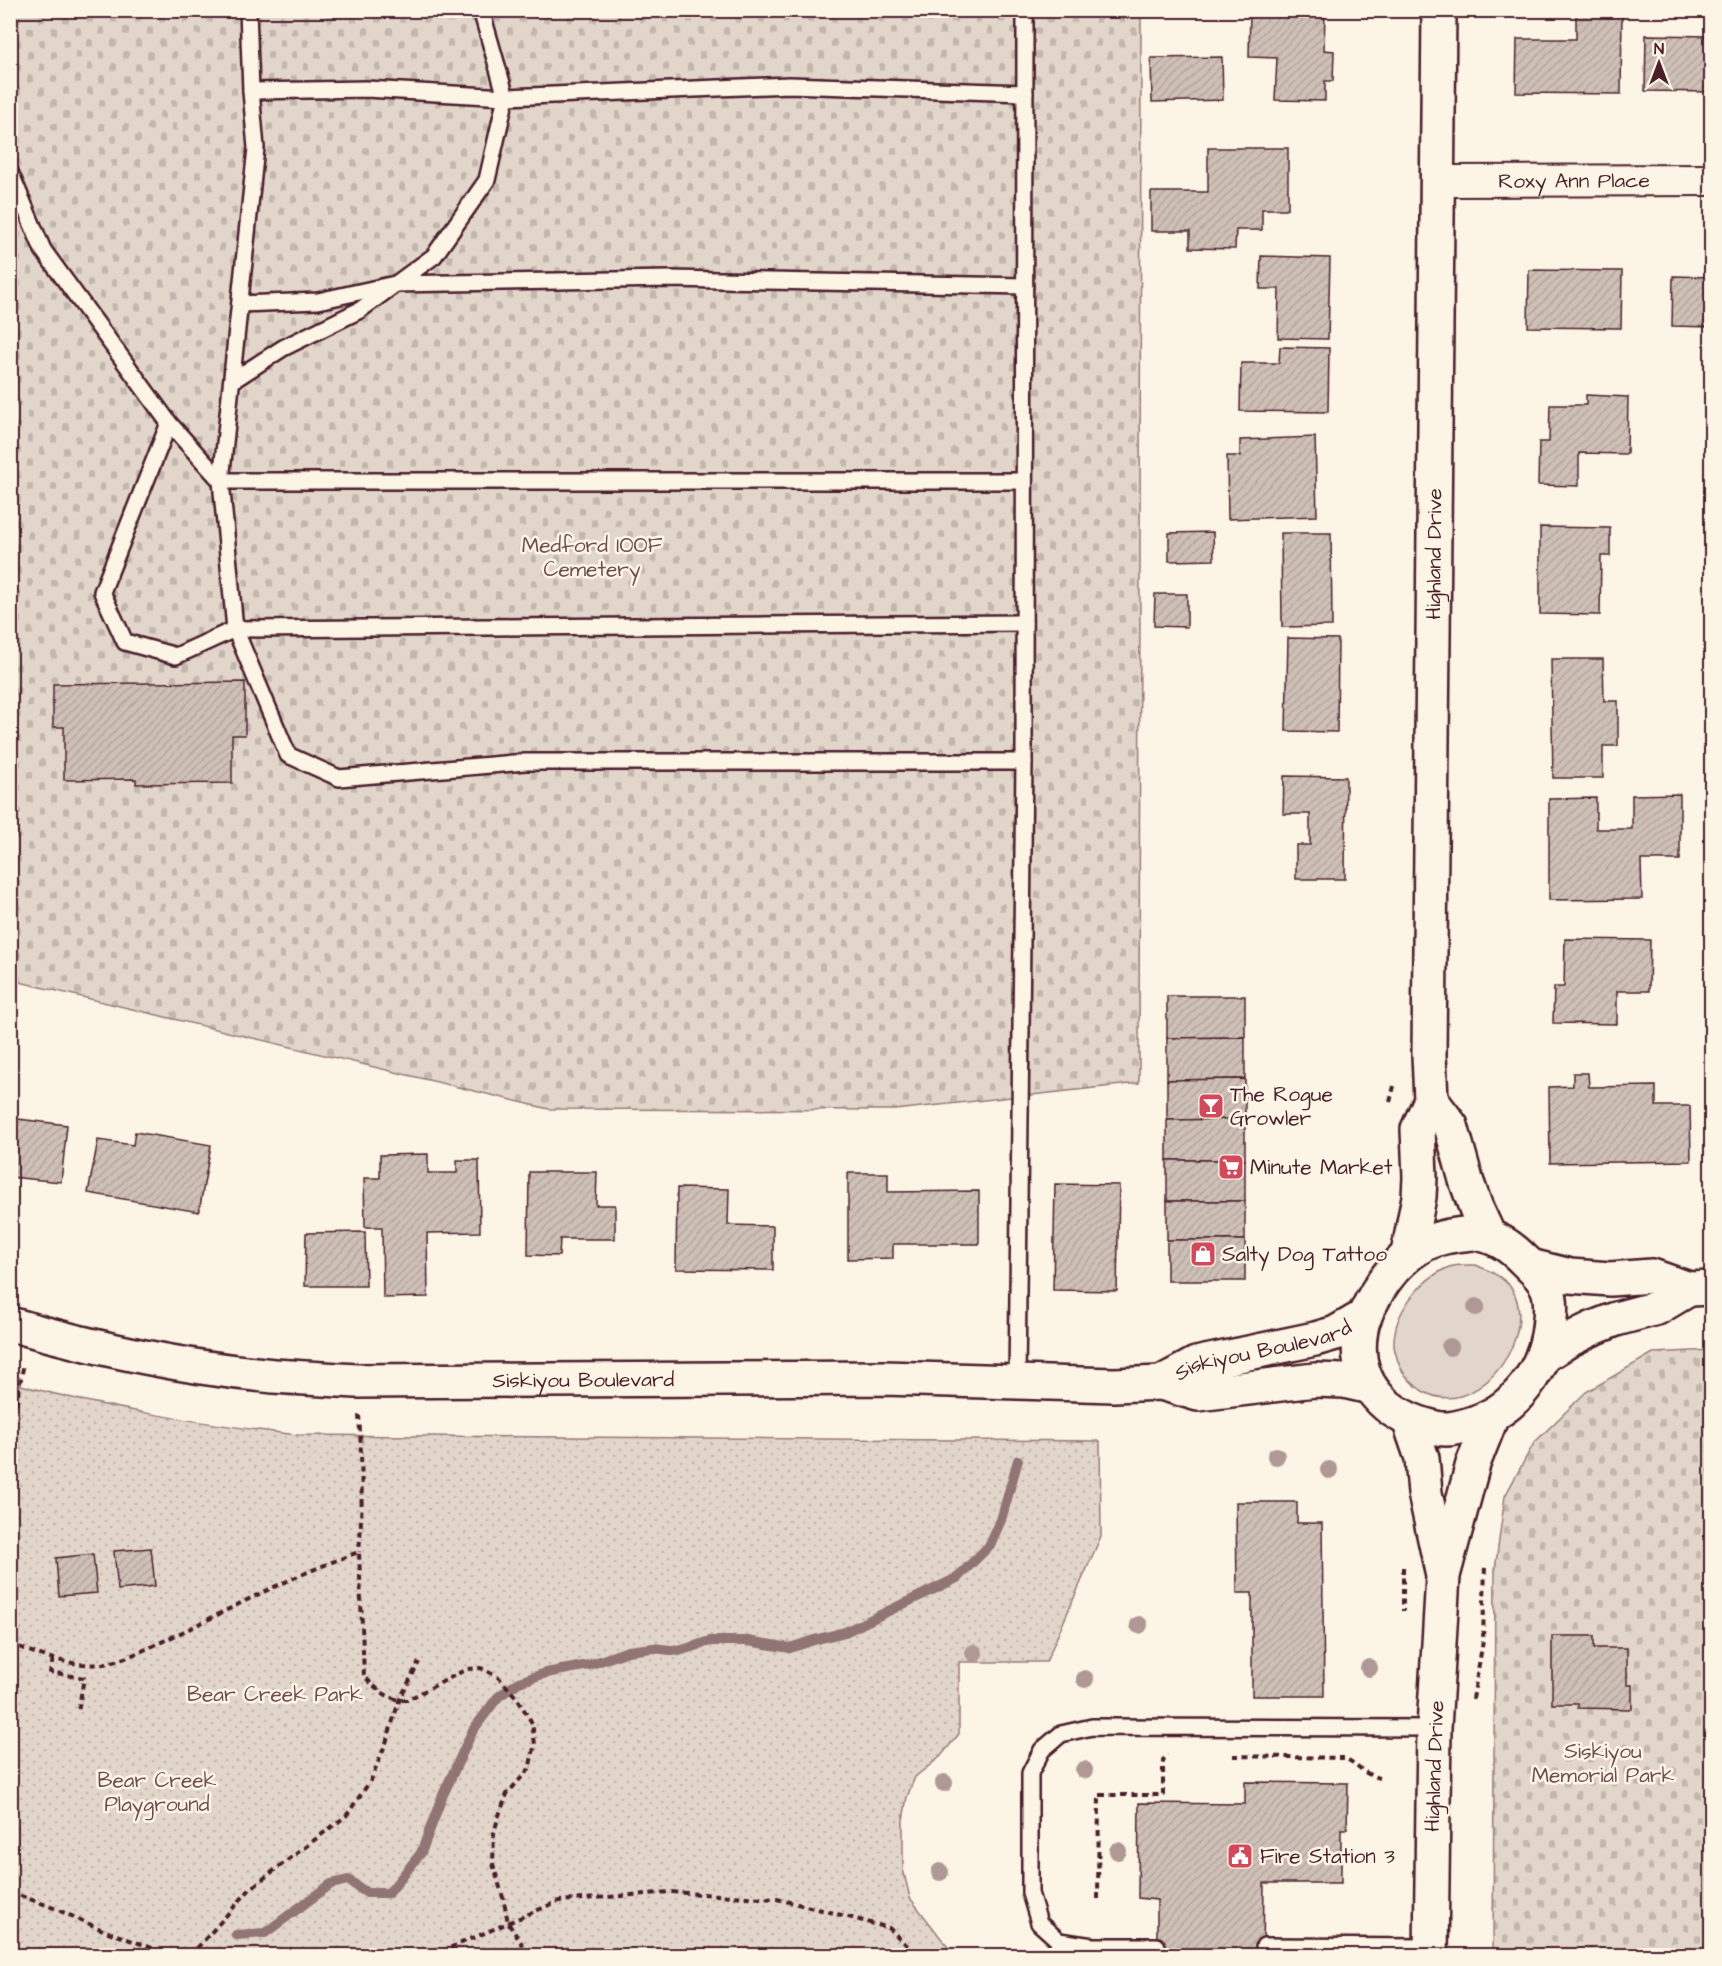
<svg xmlns="http://www.w3.org/2000/svg" width="1722" height="1966" viewBox="0 0 1722 1966" font-family="'Architects Daughter',sans-serif">
<defs>
<pattern id="cemetery-stones" width="16" height="16" patternUnits="userSpaceOnUse" patternTransform="scale(1.5)"><rect width="16" height="16" fill="#e2d5ca"/><path d="M2 7V4a2 2 0 0 1 4 0v3zM10 15v-3a2 2 0 0 1 4 0v3z" fill="#c3b6ae"/></pattern>
<pattern id="park-dots" width="8" height="8" patternUnits="userSpaceOnUse" patternTransform="scale(1.5)"><rect width="8" height="8" fill="#e2d5ca"/><path d="M2 2h.1M6 6h.1" fill="none" stroke="#c3b6ae" stroke-width="1.8" stroke-linecap="round"/></pattern>
<pattern id="building-hatch" width="6" height="6" patternUnits="userSpaceOnUse" patternTransform="scale(1.5)"><rect width="6" height="6" fill="#cfc0b7"/><path d="M-1 1l2-2M0 6l6-6M5 7l2-2" fill="none" stroke="#b3a59e"/></pattern>
</defs>
<rect width="100%" height="100%" fill="#fcf5e5"/>
<filter id="ink" filterUnits="userSpaceOnUse"><feTurbulence type="fractalNoise" baseFrequency=".0167" numOctaves="2"/><feDisplacementMap in="SourceGraphic" scale="12" xChannelSelector="R" yChannelSelector="G"/><feConvolveMatrix kernelMatrix="1 2 1 2 8 2 1 2 1" color-interpolation-filters="sRGB"/></filter>
<g filter="url(#ink)">
<!-- green -->
<path fill="#e2d5ca" stroke="#967a7a" stroke-width="1.5" d="M1476 1265C1490 1271 1509 1279 1515 1295 1535 1344 1473 1423 1421 1390 1410 1382 1400 1371 1397 1358 1396 1354 1394 1349 1394 1345 1393 1312 1421 1279 1449 1267 1457 1264 1468 1265 1476 1265Z"/>
<!-- cemetery -->
<g fill="url(#cemetery-stones)" stroke="#967a7a" stroke-width="1.5">
<path d="M11 11H1141L1139 1083 895 1110 549 1109 11 980Z"/>
<path d="M1711 1350V1955L1493 1956 1495 1570 1505 1496 1534 1443 1586 1392 1653 1353Z"/>
</g>
<!-- park -->
<path fill="url(#park-dots)" stroke="#967a7a" stroke-width="1.5" d="M10 1382C104 1409 200 1423 297 1435L1100 1441 1101 1536 1046 1662H959V1734L940 1757 915 1777 907 1797 903 1820V1869L910 1898 954 1955H11Z"/>
<g fill="none" stroke-linecap="round" stroke-linejoin="round">
<!-- stream -->
<path stroke="#917474" stroke-width="10" d="M236 1935 265 1933 331 1884 348 1880 367 1893H389L421 1853 442 1797 473 1730 498 1697 519 1682 546 1673 589 1665 628 1651 653 1648 679 1651 710 1641H748L790 1648 814 1640 845 1632 957 1578 990 1545 1001 1520 1018 1460"/>
</g>
<!-- building -->
<g fill="url(#building-hatch)" stroke="#4a1f2b" stroke-width="1.5">
<path d="M1250 10 1325 12 1324 50 1334 51 1333 81H1325V101L1275 100 1277 58 1249 57Z"/>
<path d="M1576 10H1622L1621 94 1516 93 1517 39H1576Z"/>
<path d="M1646 35 1712 36V92L1645 91Z"/>
<path d="M1222 57 1223 100 1152 102 1151 58Z"/>
<path d="M1208 148H1288V209H1262V230H1236L1235 249 1190 248V231H1151V192H1208Z"/>
<path d="M1261 256 1330 258 1328 339 1278 338 1279 289H1260Z"/>
<path d="M1529 270 1622 271 1621 328 1528 327Z"/>
<path d="M1673 276 1712 277V327L1672 326Z"/>
<path d="M1280 347 1329 348 1328 412 1240 411 1241 363H1279Z"/>
<path d="M1586 395 1628 397 1627 454 1579 453V486L1538 485 1539 442H1549L1550 405H1586Z"/>
<path d="M1708 400H1712V445H1707Z"/>
<path d="M1315 437 1317 516 1228 519 1227 456H1240V440Z"/>
<path d="M1540 527 1610 528V556H1601L1600 615 1540 614Z"/>
<path d="M1213 532 1214 560 1169 561V533Z"/>
<path d="M1281 533H1331L1332 626 1282 627Z"/>
<path d="M1155 594H1187V627L1154 626Z"/>
<path d="M1288 638 1338 639 1337 732 1286 731Z"/>
<path d="M1551 659H1603L1604 701H1618V746H1603V778H1553Z"/>
<path d="M245 682V735H232V783L136 784V779L64 780V727H53V684Z"/>
<path d="M1284 776 1346 777 1345 879H1296V845H1310V814H1283Z"/>
<path d="M1680 794V860H1641L1642 899 1549 900V799L1596 798V829H1632V795Z"/>
<path d="M1565 939 1650 940 1649 991H1617V1024L1553 1023 1554 987H1564Z"/>
<path d="M1167 996H1245V1037L1167 1038Z"/>
<path d="M1245 1037V1079L1167 1080V1038Z"/>
<path d="M1573 1073H1588L1589 1087 1656 1086V1106H1690L1691 1161 1550 1163 1549 1087 1573 1086Z"/>
<path d="M1245 1079V1119L1167 1120V1080Z"/>
<path d="M10 1118 67 1125 61 1182 10 1177Z"/>
<path d="M1245 1119V1160H1167V1120Z"/>
<path d="M135 1132 211 1145 199 1212 88 1193 98 1140 133 1145Z"/>
<path d="M428 1154V1173H457V1160H479L480 1232 427 1233 428 1297 383 1298 382 1227H365L364 1178H380V1155Z"/>
<rect x="1167" y="1160" width="78" height="41"/>
<path d="M529 1172H597L596 1205H615V1239H560L559 1256 528 1255Z"/>
<path d="M848 1173H888V1192L979 1191V1244H893V1258L848 1259Z"/>
<path d="M1055 1184 1119 1185 1117 1291 1053 1290Z"/>
<path d="M677 1188 729 1189 728 1225 773 1226V1270L676 1269Z"/>
<rect x="1167" y="1201" width="78" height="39"/>
<path d="M365 1232 366 1286H305L306 1233Z"/>
<rect x="1167" y="1240" width="78" height="41"/>
<path d="M1236 1502H1297V1523H1322L1324 1696H1252V1593H1237Z"/>
<path d="M151 1548 155 1586 118 1590 114 1551Z"/>
<path d="M93 1554 97 1593 59 1596 56 1558Z"/>
<path d="M1552 1636H1594V1648H1627V1685H1632V1709L1578 1708V1704H1552Z"/>
<path d="M1245 1782 1348 1783 1347 1829H1341V1883H1264L1263 1956H1157V1900L1138 1898 1139 1803 1245 1804Z"/>
</g>
<g fill="none" stroke-linecap="round" stroke-linejoin="round">
<!-- lane casing -->
<g stroke="#4a1f2b" stroke-width="20">
<g id="lane">
<path d="M248 10 251 91 256 148 221 481H1024"/>
<path d="M251 91 366 89 506 97 789 85 1025 93"/>
<path d="M10 172 43 250 169 423 221 481 235 629 288 755 339 778 525 762H1024"/>
<path d="M240 304 318 301 395 284 669 279 1025 286"/>
<path d="M232 381 283 348 360 310 434 256 487 180 506 97 481 10"/>
<path d="M169 423 102 592 125 642 176 656 235 629 1024 623"/>
<path d="M1017 1382 1024 762 1025 10"/>
<path d="M1157 1946H1093L1059 1941 1039 1923 1030 1893V1773L1042 1750 1061 1734 1092 1727 1434 1728"/>
<path d="M1264 1946 1431 1947"/>
</g>
</g>
<!-- street casing -->
<g stroke="#4a1f2b" stroke-width="34">
<g id="street">
<path id="s1" d="M1438 181 1712 180"/>
</g>
</g>
<!-- secondary casing -->
<g stroke="#4a1f2b" stroke-width="38">
<g id="secondary">
<path d="M1431 1100 1451 1126 1466 1180 1476 1208 1489 1236"/>
<path d="M1473 1233C1495 1236 1508 1244 1524 1260 1532 1268 1542 1276 1547 1287 1551 1296 1551 1309 1550 1319 1547 1369 1516 1412 1467 1425 1458 1428 1445 1430 1436 1428 1386 1417 1351 1383 1361 1329 1363 1315 1371 1303 1377 1292 1389 1272 1404 1255 1425 1244 1440 1236 1456 1235 1473 1233Z"/>
<path id="s2" d="M1408 1254 1419 1197 1420 1177 1418 1129 1431 1100 1429 1055 1439 10"/>
<path d="M1530 1266 1570 1276 1610 1279 1652 1276 1689 1289 1712 1288"/>
<path id="s3" d="M10 1324C97 1349 185 1368 274 1376 302 1378 329 1379 356 1381L884 1378 1114 1385 1161 1383 1198 1394 1315 1380 1344 1381 1370 1387"/>
<path d="M1543 1356 1569 1340 1591 1329 1616 1319 1657 1308 1689 1289"/>
<path id="s4" d="M1161 1383 1196 1364 1315 1339 1336 1333 1365 1316"/>
<path d="M1409 1420 1422 1458 1425 1493 1443 1576 1434 1728 1431 1956"/>
<path d="M1444 1572 1473 1464 1492 1416"/>
</g>
</g>
<!-- path -->
<g stroke="#4a1f2b" stroke-width="4" stroke-dasharray="6 4.5" stroke-linecap="butt">
<path d="M1390 1102 1394 1086"/>
<path d="M359 1415C362 1461 363 1507 359 1552"/>
<path d="M10 1435 24 1363"/>
<path d="M1403 1567V1611"/>
<path d="M10 1643C39 1656 72 1667 103 1664 117 1662 130 1656 142 1651 166 1640 189 1629 213 1617 260 1593 308 1570 359 1552L364 1676C376 1689 389 1701 407 1700L467 1669 481 1668 499 1678 517 1698 532 1723 535 1744 529 1769 507 1794 498 1818 494 1833 493 1864 504 1901 508 1923 530 1956"/>
<path d="M10 1651 15 1646"/>
<path d="M53 1659 50 1672 84 1678 78 1712"/>
<path d="M1473 1699 1483 1641 1485 1564"/>
<path d="M1233 1756 1344 1758C1357 1763 1364 1775 1379 1778"/>
<path d="M10 1892 49 1906 103 1930 174 1956"/>
<path d="M1098 1899 1099 1795H1163V1760L1168 1755"/>
<path d="M190 1956 251 1888 346 1816 371 1780 387 1740 399 1701 419 1662"/>
<path d="M431 1956 559 1901 671 1892 777 1899 830 1912 889 1928 918 1956"/>
</g>
<!-- lane -->
<use href="#lane" stroke="#fcf5e5" stroke-width="15"/>
<!-- street -->
<use href="#street" stroke="#fcf5e5" stroke-width="30"/>
<!-- secondary -->
<use href="#secondary" stroke="#fcf5e5" stroke-width="33"/>
</g>
<!-- trees -->
<g fill="#af9895">
<circle cx="1476" cy="1307" r="9"/>
<circle cx="1450" cy="1347" r="9"/>
<circle cx="1276" cy="1456" r="9"/>
<circle cx="1329" cy="1470" r="9"/>
<circle cx="1139" cy="1625" r="9"/>
<circle cx="974" cy="1653" r="9"/>
<circle cx="1369" cy="1668" r="9"/>
<circle cx="1085" cy="1679" r="9"/>
<circle cx="1084" cy="1770" r="9"/>
<circle cx="944" cy="1783" r="9"/>
<circle cx="1118" cy="1851" r="9"/>
<circle cx="940" cy="1872" r="9"/>
</g>
</g>
<!-- icons -->
<defs>
<g id="bar-square" transform="scale(1.35)"><rect x="-9" y="-9" width="18" height="18" rx="4" fill="#d1495b" stroke="#fcf5e5"/><path d="M-6-5H6L.8 .8V4.5H3.5V6h-7V4.5H-.8V.8Z" fill="#fff"/></g>
<g id="supermarket-square" transform="scale(1.35)"><rect x="-9" y="-9" width="18" height="18" rx="4" fill="#d1495b" stroke="#fcf5e5"/><path d="M-6-5.5h2.5l.6 2H6L4.5 2H-2.5L-4.4-4H-6ZM-1.5 3.2a1.3 1.3 0 1 0 .1 0ZM3 3.2a1.3 1.3 0 1 0 .1 0Z" fill="#fff"/></g>
<g id="shop-square" transform="scale(1.35)"><rect x="-9" y="-9" width="18" height="18" rx="4" fill="#d1495b" stroke="#fcf5e5"/><path d="M-5-2.5h2.3a2.7 3.5 0 0 1 5.4 0H5L5.5 6h-11ZM-1.5-2.5h3a1.5 2.3 0 0 0-3 0Z" fill="#fff"/></g>
<g id="civic-square" transform="scale(1.35)"><rect x="-9" y="-9" width="18" height="18" rx="4" fill="#d1495b" stroke="#fcf5e5"/><path d="M-.6-6.5H3V-4.5H.6V-3L4-1V1h2V6H-6V1h2V-1L-.6-3ZM-1.2 2.5V6h2.4V2.5Z" fill="#fff"/></g>
</defs>
<g fill-rule="evenodd">
<use href="#bar-square" x="1211" y="1106"/>
<use href="#supermarket-square" x="1231" y="1167"/>
<use href="#shop-square" x="1203" y="1254"/>
<use href="#civic-square" x="1240" y="1856"/>
</g>
<g text-anchor="middle" stroke-width="5" stroke-linejoin="round" paint-order="stroke">
<!-- street labels -->
<g font-size="21" fill="#4a1f2b" stroke="#fcf5e5">
<text dy="7" stroke="none"><textPath href="#s1" startOffset="136">Roxy Ann Place</textPath></text>
<text dy="7" stroke="none"><textPath href="#s2" startOffset="704">Highland Drive</textPath></text>
<text dy="7" stroke="none"><textPath href="#s4" startOffset="108">Siskiyou Boulevard</textPath></text>
<text dy="7" stroke="none"><textPath href="#s3" startOffset="579">Siskiyou Boulevard</textPath></text>
<text transform="translate(1434 1766) rotate(-88)" y="7">Highland Drive</text>
</g>
<!-- park labels -->
<g font-size="21" fill="#704c53" stroke="#fcf5e5">
<text x="592" y="552">Medford IOOF<tspan x="592" dy="24">Cemetery</tspan></text>
<text x="275" y="1701">Bear Creek Park</text>
<text x="1603" y="1758">Siskiyou<tspan x="1603" dy="24">Memorial Park</tspan></text>
<text x="157" y="1787">Bear Creek<tspan x="157" dy="24">Playground</tspan></text>
</g>
<!-- poi labels -->
<g font-size="21" fill="#4a1f2b" stroke="#fcf5e5" text-anchor="start">
<text x="1230" y="1101">The Rogue<tspan x="1230" dy="24">Growler</tspan></text>
<text x="1250" y="1174">Minute Market</text>
<text x="1222" y="1261">Salty Dog Tattoo</text>
<text x="1260" y="1863">Fire Station 3</text>
</g>
</g>
<!-- margin -->
<rect width="1722" height="1966" fill="none" stroke="#fcf5e5" stroke-width="36"/>
<rect x="18" y="18" width="1686" height="1930" fill="none" stroke="#4a1f2b" stroke-width="2" filter="url(#ink)"/>
<!-- north arrow -->
<g transform="translate(1659 63)" stroke="#fcf5e5" stroke-width="4.5" paint-order="stroke">
<path d="M0-4.5L10 22L0 15L-10 22Z" fill="#4a1f2b"/>
<text y="-9" font-size="16" font-weight="bold" text-anchor="middle" fill="#4a1f2b">N</text>
</g>
</svg>
